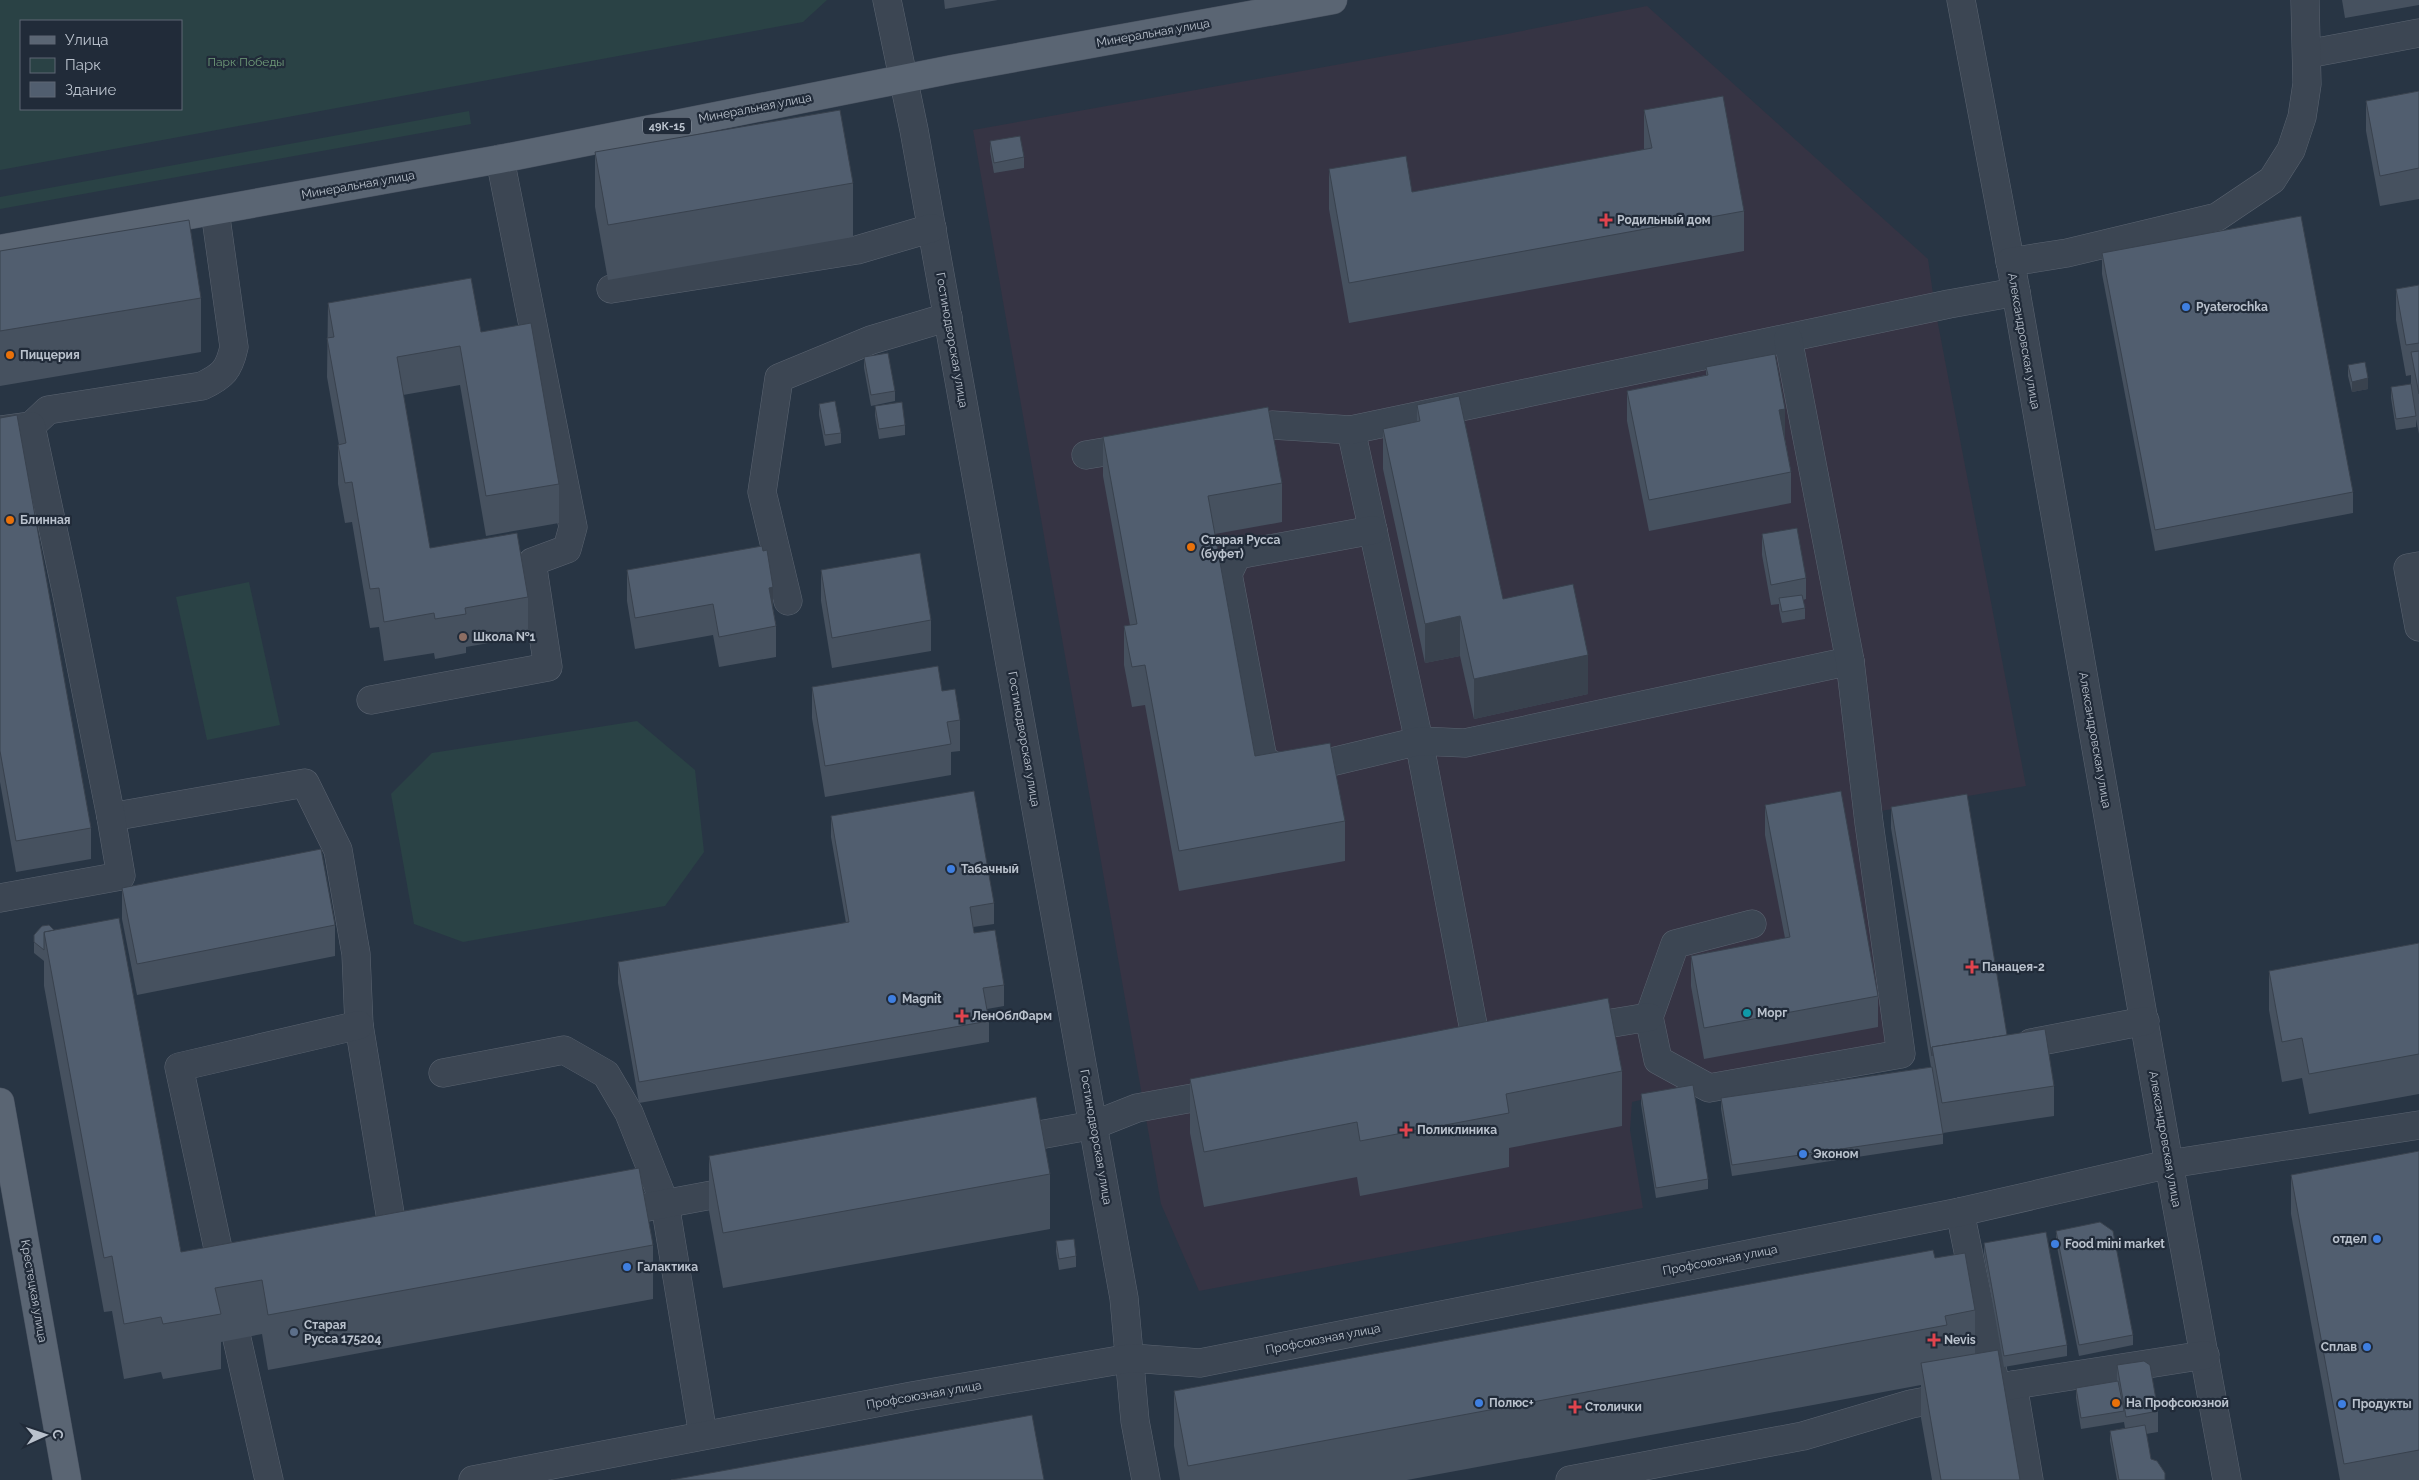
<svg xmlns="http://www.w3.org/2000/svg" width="2419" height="1480" viewBox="0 0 2419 1480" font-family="Raleway,sans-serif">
<rect width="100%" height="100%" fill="#283544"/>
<!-- medical -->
<path fill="#363444" d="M1647 6 1928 259 1935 308 2026 786 1875 812 1908 1064 1706 1101 1692 1088 1632 1102 1630 1130 1643 1208 1199 1291 1161 1204 973 130 1502 35Z"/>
<!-- green -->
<g fill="#2a4245" fill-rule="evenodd">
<path d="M0 0H827L803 22 0 170ZM21 21H181V109H21Z"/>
<path d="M469 111 471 124 0 209V197Z"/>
<path d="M249 582 280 725 207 740 176 597Z"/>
<path d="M637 721 695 770 704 852 665 906 463 942 414 924 391 794 432 753Z"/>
</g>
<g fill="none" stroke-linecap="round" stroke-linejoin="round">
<!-- minor casing -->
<g stroke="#5b6471" stroke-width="29">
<g id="minor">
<path d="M887 0 914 130 1124 1298 1135 1421 1146 1480"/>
<path d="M1961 0 2016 292 2169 1164 2227 1480"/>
<path d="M2307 54 2419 33"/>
<path d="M2010 262 2067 253 2217 217 2272 180 2291 150 2302 117 2307 84 2305 0"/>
<path d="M611 289 857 250 932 228"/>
<path d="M0 430 31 426 48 410 202 386C223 376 229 370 234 347L215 211"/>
<path d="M1351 430 1419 741 1477 1046"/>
<path d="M1234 431 1272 425 1351 430 1949 304 2016 292"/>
<path d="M1086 455 1140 446"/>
<path d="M1373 530 1237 555 1228 574 1263 759 1285 773 1419 741 1465 743 1850 661"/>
<path d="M2419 566 2408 568 2419 627"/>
<path d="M788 601 762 492 779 378 871 340 948 317"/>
<path d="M371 700 548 667 532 562 567 549 573 527 500 159"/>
<path d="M111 817 305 783 338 850 356 954 359 1025 396 1250"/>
<path d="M0 898 121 876 111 817 67 595 31 426"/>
<path d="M1752 924 1675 944 1649 1017 1658 1060 1709 1088 1901 1054 1869 823 1850 661 1788 339"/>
<path d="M1576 1029 1649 1017"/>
<path d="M2031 1043 2145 1021"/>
<path d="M443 1073 564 1050 606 1074 629 1113 665 1204 703 1435"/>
<path d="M1006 1141 1094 1125 1137 1108 1226 1092"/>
<path d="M1960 1212 1996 1387"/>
<path d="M610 1214 744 1189"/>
<path d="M225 1281 179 1067 359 1025"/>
<path d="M237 1339 269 1480"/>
<path d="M2013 1385 2029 1480"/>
<path d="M473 1480 912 1396 1131 1358 1200 1363 1960 1212 2169 1164 2419 1125"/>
<path d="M1570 1480 1803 1436 1911 1404 2013 1385 2205 1355"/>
</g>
</g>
<!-- major casing -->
<g stroke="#495260" stroke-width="29">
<g id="major">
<path d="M0 249 500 159 953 69 1333 0"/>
<path d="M0 1102 67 1480"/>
</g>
</g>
<!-- minor -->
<use href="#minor" stroke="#3c4653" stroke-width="28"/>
<!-- major -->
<use href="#major" stroke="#5a6573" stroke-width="28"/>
</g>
<!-- wall -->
<g fill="#46515f">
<path d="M944 0H998L945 9Z"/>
<path d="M2342 0H2419V5L2345 18Z"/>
<path d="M2419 91V199L2380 206 2366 131V101Z"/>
<path d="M1644 110 1744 211V251L1349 323 1329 209V169L1412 192 1644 150Z"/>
<path d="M990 141 1024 157V168L994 173 990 151Z"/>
<path d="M595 152 853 183V237L608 280 595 207Z"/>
<path d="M0 251 201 298V352L0 386Z"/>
<path d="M2102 253 2353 492V513L2155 551 2102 274Z"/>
<path d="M2419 285V434L2416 419V427L2396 430 2391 398V387H2411V375L2406 376 2396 320V289Z"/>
<path d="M328 303 481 332 559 484V523L486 536 460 385 403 395 430 548 528 597V636L466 647V653L435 659 434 653 384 661 379 627 370 628 352 522 345 523 338 484V445H339L327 377Z"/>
<path d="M864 357 895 391V401L871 406 864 368Z"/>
<path d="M2348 365 2368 389 2352 392 2348 376Z"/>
<path d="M1706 367 1785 439 1791 472V503L1649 531 1627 421V391L1706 375Z"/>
<path d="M819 404 841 433V443L825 446 819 415Z"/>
<path d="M1417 405 1503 599 1588 694 1474 719 1460 656 1425 663 1383 469V429L1417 422Z"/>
<path d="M875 406 905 425V435L879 439 875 416Z"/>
<path d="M0 418 91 828V859L16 872 0 782Z"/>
<path d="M1103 437 1282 483V522L1215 534 1255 756 1345 821V861L1179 891 1145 705 1132 707 1124 665V626L1130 625 1103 476Z"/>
<path d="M1762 534 1806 578V599L1803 600 1805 608V619L1782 623 1779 609V604L1771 605 1762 555Z"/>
<path d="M763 551 776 626V657L719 667 713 635 635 649 627 601V570Z"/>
<path d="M821 570 931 620V651L832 668 821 601Z"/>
<path d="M812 687 942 691 960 720V751L951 752V775L825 797 812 718Z"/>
<path d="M1765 805 1878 996V1027L1704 1059 1691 986V956L1785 938 1765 835Z"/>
<path d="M1891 807 2007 1035 2054 1086V1116L1943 1133V1144L1732 1176 1721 1109V1098L1931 1067 1891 828Z"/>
<path d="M831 816 994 903V924L973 927 974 933 1004 985V1006L987 1009 989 1021V1042L639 1103 618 983V962L846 923 831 837Z"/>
<path d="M122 888 335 925V956L137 995 122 919Z"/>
<path d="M42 926 181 1252 653 1245V1299L268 1370 262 1334 221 1342V1369L163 1379 161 1372 124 1379 112 1311 104 1312 44 986V961L34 953V935Z"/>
<path d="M2419 943V1094L2309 1114 2302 1078 2282 1082 2269 1010V971Z"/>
<path d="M1622 1071V1126L1509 1148V1167L1360 1196 1357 1177 1204 1207 1190 1133V1079Z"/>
<path d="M1641 1094 1708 1179V1189L1656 1198 1641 1104Z"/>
<path d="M2419 1151V1480H2340L2291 1214V1175Z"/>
<path d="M709 1156 1050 1174V1229L723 1288 709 1211Z"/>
<path d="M2056 1231 2133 1335V1345L2079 1356 2056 1242Z"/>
<path d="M1056 1241 1076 1256V1267L1059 1270 1056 1252Z"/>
<path d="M1984 1243 2067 1345V1356L2004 1367 1984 1254Z"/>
<path d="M1935 1258 1975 1310V1354L2020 1480H1932L1921 1418V1385L1407 1480H1180L1174 1446V1391Z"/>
<path d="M2117 1365 2158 1411V1432L2146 1434 2151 1459 2165 1480H2117L2110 1441V1431L2125 1428 2124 1422 2081 1429 2076 1398V1388L2117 1381Z"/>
</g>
<!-- shaded-wall -->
<g fill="#39424e">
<path d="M2368 378V389L2352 392V382Z"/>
<path d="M1785 409V439L1779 441V410Z"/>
<path d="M773 587V617L769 588Z"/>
<path d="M1460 616V656L1425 663V624Z"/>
<path d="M1588 655V694L1474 719V679Z"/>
</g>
<!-- building -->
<g fill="#515e6f" stroke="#39424e">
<path d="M2419 91V168L2380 176 2366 101Z"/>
<path d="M1723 96 1744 211 1349 283 1329 169 1406 156 1412 192 1652 148 1644 110Z"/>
<path d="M840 110 853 183 608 225 595 152Z"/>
<path d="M1020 136 1024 157 994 163 990 141Z"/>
<path d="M2301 216 2353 492 2155 530 2102 253Z"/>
<path d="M189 220 201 298 0 331V251Z"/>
<path d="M471 278 481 332 531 323 559 484 486 496 460 346 397 357 430 548 517 533 528 597 465 608 466 614 435 619 434 613 384 622 379 588 370 589 352 482 345 483 338 445 346 443 327 338 334 337 328 303Z"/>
<path d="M2419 285V343L2406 345 2396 289Z"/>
<path d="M2419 351V394L2411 352Z"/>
<path d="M888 353 895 391 871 395 864 357Z"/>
<path d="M1775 354 1785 409 1779 410 1791 472 1649 500 1627 391 1708 375 1706 367Z"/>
<path d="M2365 362 2368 378 2352 382 2348 365Z"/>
<path d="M2411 384 2416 416 2396 419 2391 387Z"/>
<path d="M1459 396 1503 599 1573 584 1588 655 1474 679 1460 616 1425 624 1383 429 1420 421 1417 405Z"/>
<path d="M835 401 841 433 825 435 819 404Z"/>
<path d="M902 402 905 425 879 429 875 406Z"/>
<path d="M1268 407 1282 483 1208 496 1255 756 1330 743 1345 821 1179 851 1145 665 1132 667 1128 647 1124 626 1137 624 1103 437Z"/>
<path d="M17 415 91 828 16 841 0 751V418Z"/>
<path d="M1797 528 1806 578 1771 585 1762 534Z"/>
<path d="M762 546 763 551 767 550 773 587 769 588 776 626 719 637 713 604 635 618 627 570Z"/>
<path d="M920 553 931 620 832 638 821 570Z"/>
<path d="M1802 595 1805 608 1782 612 1779 598Z"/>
<path d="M938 666 942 691 955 689 960 720 947 722 951 744 825 766 812 687Z"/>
<path d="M974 791 994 903 970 907 974 933 995 930 1004 985 983 988 989 1021 639 1082 618 962 849 922 831 816Z"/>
<path d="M1841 791 1878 996 1704 1028 1691 956 1790 937 1765 805Z"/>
<path d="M1967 794 2007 1035 1932 1047V1056L1891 807Z"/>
<path d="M321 849 335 925 137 964 122 888Z"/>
<path d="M119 918 181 1252 639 1168 653 1245 268 1315 262 1280 215 1288 221 1314 163 1324 161 1317 124 1324 112 1256 104 1258 44 932Z"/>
<path d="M49 925 54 930 44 932V950L34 942V935L42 926Z"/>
<path d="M2419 943V1054L2309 1074 2302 1038 2282 1042 2269 971Z"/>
<path d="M1608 998 1622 1071 1506 1094 1509 1113 1360 1141 1357 1122 1204 1152 1190 1079Z"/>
<path d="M2045 1029 2054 1086 1942 1103 1932 1047Z"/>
<path d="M1932 1067 1943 1134 1732 1165 1721 1098Z"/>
<path d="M1693 1085 1708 1179 1656 1188 1641 1094Z"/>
<path d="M1036 1097 1050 1174 723 1233 709 1156Z"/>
<path d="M2419 1151V1450L2344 1464 2291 1175Z"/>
<path d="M2100 1222 2113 1231 2133 1335 2079 1345 2056 1231Z"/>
<path d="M2046 1232 2067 1345 2004 1356 1984 1243Z"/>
<path d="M1074 1239 1076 1256 1059 1259 1056 1241Z"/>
<path d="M1933 1250 1935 1258 1965 1253 1975 1310 1945 1316 1947 1325 1188 1466 1174 1391Z"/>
<path d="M1998 1350 2020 1480H1941L1921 1363Z"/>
<path d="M2144 1361 2150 1365 2158 1411 2126 1417 2117 1365Z"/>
<path d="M2118 1381 2124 1411 2081 1418 2076 1388Z"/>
<path d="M1032 1415 1044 1480H671Z"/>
<path d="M2145 1425 2151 1459 2157 1461 2165 1473V1480H2119L2110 1431Z"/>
</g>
<!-- markers -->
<g fill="#e0444e" stroke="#212b39" stroke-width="2">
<path d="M1603.5 212.5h5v5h5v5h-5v5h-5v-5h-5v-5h5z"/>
<path d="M1969.5 959.5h5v5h5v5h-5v5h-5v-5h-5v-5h5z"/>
<path d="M959.5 1008.5h5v5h5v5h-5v5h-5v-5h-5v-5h5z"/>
<path d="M1403.5 1122.5h5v5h5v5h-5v5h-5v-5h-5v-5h5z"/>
<path d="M1931.5 1332.5h5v5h5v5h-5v5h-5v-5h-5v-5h5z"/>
<path d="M1572.5 1399.5h5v5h5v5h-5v5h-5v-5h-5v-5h5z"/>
</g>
<g fill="#3f7fe0" stroke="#212b39" stroke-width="2">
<circle cx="2186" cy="307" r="5"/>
<circle cx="951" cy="869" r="5"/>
<circle cx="892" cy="999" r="5"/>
<circle cx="1803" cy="1154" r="5"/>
<circle cx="2377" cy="1239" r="5"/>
<circle cx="2055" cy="1244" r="5"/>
<circle cx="627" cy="1267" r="5"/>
<circle cx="2367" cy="1347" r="5"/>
<circle cx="1479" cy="1403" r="5"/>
<circle cx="2342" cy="1404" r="5"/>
</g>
<g fill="#e8710a" stroke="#212b39" stroke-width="2">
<circle cx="10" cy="355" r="5"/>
<circle cx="10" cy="520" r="5"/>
<circle cx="1191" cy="547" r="5"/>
<circle cx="2116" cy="1403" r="5"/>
</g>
<circle fill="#8d6e63" stroke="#212b39" stroke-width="2" cx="463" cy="637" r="5"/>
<circle fill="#0f9aa8" stroke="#212b39" stroke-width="2" cx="1747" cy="1013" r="5"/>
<circle fill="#5c6f8a" stroke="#212b39" stroke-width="2" cx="294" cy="1332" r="5"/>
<g text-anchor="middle" stroke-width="4.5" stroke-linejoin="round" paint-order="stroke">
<!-- shield labels -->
<rect fill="#212b39" stroke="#8c95a1" stroke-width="1" x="643" y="117.5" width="48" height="17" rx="4"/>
<g font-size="11" font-weight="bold" fill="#bac2cd">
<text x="667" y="130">49К-15</text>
</g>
<!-- street labels -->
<g font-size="12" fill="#bac2cd" stroke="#212b39">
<text transform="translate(1153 33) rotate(-10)" y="4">Минеральная улица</text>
<text transform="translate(755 108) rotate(-11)" y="4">Минеральная улица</text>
<text transform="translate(358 185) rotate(-10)" y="4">Минеральная улица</text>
<text transform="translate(952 340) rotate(80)" y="4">Гостинодворская улица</text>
<text transform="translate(2024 341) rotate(80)" y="4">Александровская улица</text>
<text transform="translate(1024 739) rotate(80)" y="4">Гостинодворская улица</text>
<text transform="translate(2095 740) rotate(80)" y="4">Александровская улица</text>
<text transform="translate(1096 1137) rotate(80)" y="4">Гостинодворская улица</text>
<text transform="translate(2165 1139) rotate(80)" y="4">Александровская улица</text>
<text transform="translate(1720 1260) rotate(-11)" y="4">Профсоюзная улица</text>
<text transform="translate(34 1291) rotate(80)" y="4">Крестецкая улица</text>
<text transform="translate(1323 1339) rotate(-11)" y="4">Профсоюзная улица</text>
<text transform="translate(924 1395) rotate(-10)" y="4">Профсоюзная улица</text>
</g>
<!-- park labels -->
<g font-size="12" fill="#719d7a" stroke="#212b39">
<text x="246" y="66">Парк Победы</text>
</g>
<!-- poi labels -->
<g font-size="12" font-weight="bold" fill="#bac2cd" stroke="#212b39" text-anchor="start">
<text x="1617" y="224">Родильный дом</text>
<text x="2196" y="311">Pyaterochka</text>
<text x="20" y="359">Пиццерия</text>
<text x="20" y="524">Блинная</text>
<text x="1201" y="544">Старая Русса<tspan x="1201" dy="14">(буфет)</tspan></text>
<text x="473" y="641">Школа №1</text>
<text x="961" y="873">Табачный</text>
<text x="1982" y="971">Панацея-2</text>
<text x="902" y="1003">Magnit</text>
<text x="1757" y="1017">Морг</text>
<text x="972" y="1020">ЛенОблФарм</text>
<text x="1417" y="1134">Поликлиника</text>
<text x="1813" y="1158">Эконом</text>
<text x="2367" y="1243" text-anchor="end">отдел</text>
<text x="2065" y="1248">Food mini market</text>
<text x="637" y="1271">Галактика</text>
<text x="304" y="1329">Старая<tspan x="304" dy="14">Русса 175204</tspan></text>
<text x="1944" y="1344">Nevis</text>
<text x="2357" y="1351" text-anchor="end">Сплав</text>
<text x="1489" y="1407">Полюс+</text>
<text x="2126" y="1407">На Профсоюзной</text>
<text x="2352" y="1408">Продукты</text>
<text x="1585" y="1411">Столички</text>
</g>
</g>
<!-- legend -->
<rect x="20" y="20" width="162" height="90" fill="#212b39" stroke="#5e6774"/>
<rect x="30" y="36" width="25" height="8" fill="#5a6573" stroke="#5e6774"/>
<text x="65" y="45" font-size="15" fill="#bac2cd">Улица</text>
<rect x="30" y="58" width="25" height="15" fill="#2a4245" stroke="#5e6774"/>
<text x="65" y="70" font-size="15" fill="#bac2cd">Парк</text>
<rect x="30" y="82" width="25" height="15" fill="#515e6f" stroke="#5e6774"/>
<text x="65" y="95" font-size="15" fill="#bac2cd">Здание</text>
<!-- north arrow -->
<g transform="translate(45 1435) rotate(87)" stroke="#212b39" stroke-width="4" paint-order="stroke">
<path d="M0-4L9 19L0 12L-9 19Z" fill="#bac2cd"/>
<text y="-8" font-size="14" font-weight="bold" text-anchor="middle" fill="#bac2cd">С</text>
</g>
</svg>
